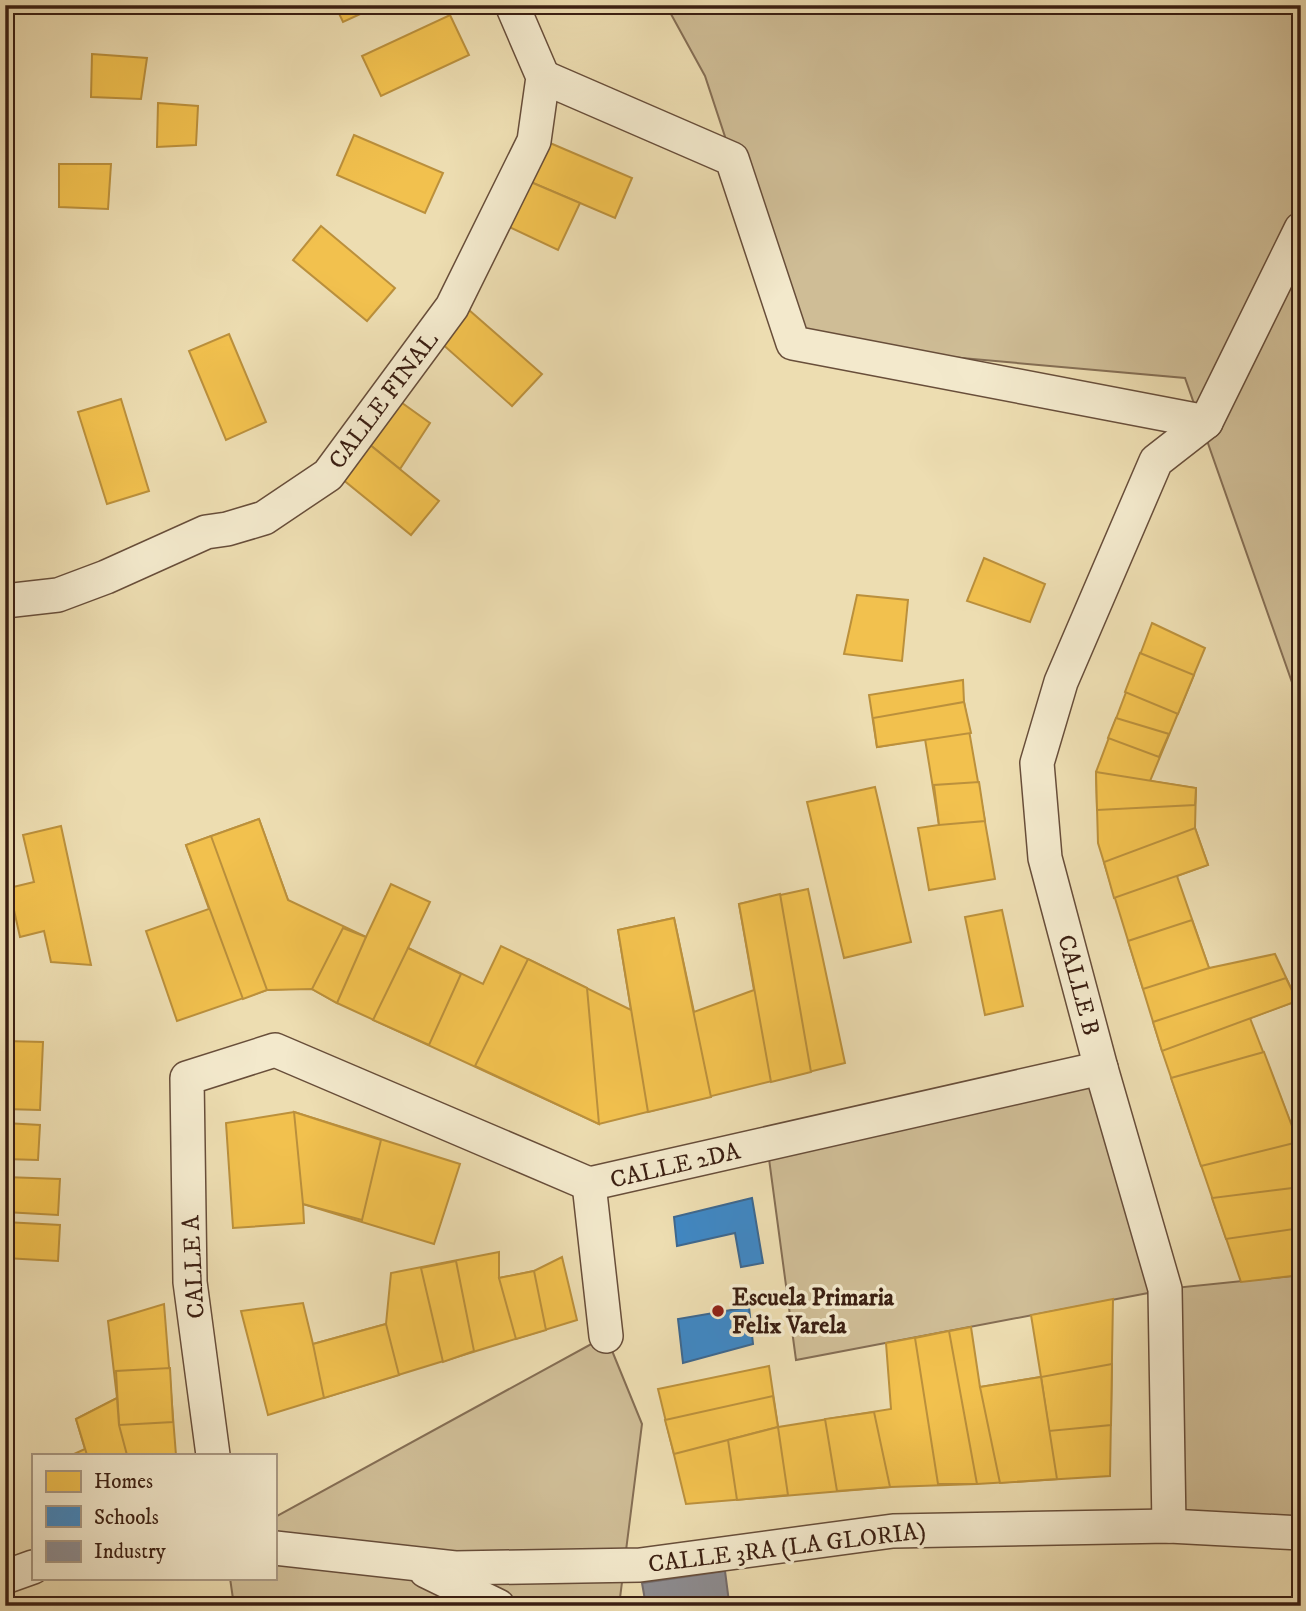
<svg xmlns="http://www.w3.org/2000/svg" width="1306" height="1611" viewBox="0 0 1306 1611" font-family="'IM FELL DW Pica',serif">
<rect width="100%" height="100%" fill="#edddb1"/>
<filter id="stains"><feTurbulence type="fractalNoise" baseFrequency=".00286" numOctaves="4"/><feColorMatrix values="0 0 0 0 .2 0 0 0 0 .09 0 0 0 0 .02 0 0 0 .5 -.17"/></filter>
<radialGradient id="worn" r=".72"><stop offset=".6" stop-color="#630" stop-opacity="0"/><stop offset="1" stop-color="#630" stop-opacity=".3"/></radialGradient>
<!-- green -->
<g fill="#cfbd96" stroke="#856e54" stroke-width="2">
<path d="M666 5H1301V708L1185 378 793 343 705 76Z"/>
<path d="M1101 1068 1165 1289 1301 1275V1533L1169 1526 1164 1290 796 1360 767 1144Z"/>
<path d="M606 1336 642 1424 619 1606H234L230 1578H275V1517Z"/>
</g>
<!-- homes -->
<g fill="#f2c14e" stroke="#bb903c" stroke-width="2">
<path d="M125 5H176L175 12 125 10Z"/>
<path d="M335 5H380L343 22Z"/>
<path d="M450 15 469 55 381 96 362 56Z"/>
<path d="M92 54 147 58 141 99 91 97Z"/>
<path d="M158 103 198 106 196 145 157 147Z"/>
<path d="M354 135 443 173 425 213 337 175Z"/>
<path d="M543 140 632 178 615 218 526 180Z"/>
<path d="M59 164H111L108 209 59 207Z"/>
<path d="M526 180 580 203 558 250 503 224Z"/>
<path d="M321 226 395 288 367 321 293 260Z"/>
<path d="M469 310 542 374 512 406 440 342Z"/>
<path d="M229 334 266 422 226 440 189 351Z"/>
<path d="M391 395 430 423 400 469 364 440Z"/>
<path d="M121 399 149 491 107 504 78 412Z"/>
<path d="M364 440 439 501 411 535 336 474Z"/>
<path d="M984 558 1045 584 1030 622 967 601Z"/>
<path d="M857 595 908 600 902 661 844 654Z"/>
<path d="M1152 623 1205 648 1150 781 1196 788 1195 828 1208 865 1177 876 1209 968 1275 954 1297 1001 1250 1018 1298 1142H1301V1275L1241 1282 1162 1051 1098 843 1096 772Z"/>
<path d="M1140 653 1194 675 1178 714 1125 692Z"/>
<path d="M963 680 964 702 995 879 929 890 918 828 939 825 925 739 877 747 869 695Z"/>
<path d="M964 702 971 733 877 747 873 718Z"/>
<path d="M1116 718 1169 734 1159 757 1108 738Z"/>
<path d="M1096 772 1196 788 1195 805 1097 810Z"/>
<path d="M979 782 985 821 939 825 934 785Z"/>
<path d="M875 787 911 942 844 958 807 802Z"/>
<path d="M259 819 288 900 261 911 287 989 267 990 211 836Z"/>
<path d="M259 819 288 900 366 937 391 884 430 902 408 948 483 984 501 946 631 1010 618 930 674 918 694 1012 754 990 739 904 808 889 845 1063 599 1124 337 1003 312 989 267 990 177 1021 146 931 209 909 186 845Z"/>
<path d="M61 826 91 965 51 962 44 931 20 937 9 888 34 882 23 835Z"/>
<path d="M1195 828 1208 865 1114 898 1104 862Z"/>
<path d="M211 836 267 990 243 999 186 845Z"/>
<path d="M780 894 811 1072 771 1082 739 904Z"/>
<path d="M1002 910 1023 1006 985 1015 965 917Z"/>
<path d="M674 918 711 1097 648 1112 618 930Z"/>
<path d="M1192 920 1209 968 1143 989 1128 941Z"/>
<path d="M343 928 366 937 337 1003 312 989Z"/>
<path d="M408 948 461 974 429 1045 373 1020Z"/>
<path d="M528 959 587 988 599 1124 475 1066Z"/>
<path d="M1286 978 1297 1001 1162 1051 1153 1022Z"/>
<path d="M5 1041 43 1042 40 1110 5 1109Z"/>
<path d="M1264 1052 1298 1142 1201 1166 1171 1078Z"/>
<path d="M294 1112 460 1164 434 1244 303 1204 304 1223 233 1228 226 1123Z"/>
<path d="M294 1112 381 1140 362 1220 303 1204Z"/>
<path d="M5 1123 40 1125 38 1160 5 1159Z"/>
<path d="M5 1177 60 1179 58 1215 5 1212Z"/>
<path d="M1301 1187V1228L1226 1239 1212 1198Z"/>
<path d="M5 1222 60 1225 58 1261 5 1258Z"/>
<path d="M499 1252V1278L534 1271 562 1257 577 1320 268 1415 241 1311 303 1303 313 1344 386 1324 391 1273Z"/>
<path d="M456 1261 474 1351 443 1362 421 1268Z"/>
<path d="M534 1271 546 1330 516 1339 499 1278Z"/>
<path d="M1113 1299 1110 1476 977 1484 890 1487 686 1504 658 1389 769 1366 778 1427 891 1409 886 1343 971 1327 980 1387 1041 1377 1031 1315Z"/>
<path d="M164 1304 176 1455H72L85 1449 76 1419 117 1398 108 1321Z"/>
<path d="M386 1324 399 1375 324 1398 313 1344Z"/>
<path d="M949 1331 977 1484H938L915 1338Z"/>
<path d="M1112 1364 1111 1425 1049 1431 1041 1377Z"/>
<path d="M170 1368 173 1422 119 1425 116 1371Z"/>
<path d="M1041 1377 1057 1479 1000 1483 980 1387Z"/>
<path d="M773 1396 778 1427 674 1454 665 1420Z"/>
<path d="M117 1398 119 1425 127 1455H87L76 1419Z"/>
<path d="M874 1412 890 1487 837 1491 825 1419Z"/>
<path d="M778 1427 788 1495 737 1500 728 1440Z"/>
</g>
<!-- schools -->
<g fill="#3f88c5" stroke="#3e688f" stroke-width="2">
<path d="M752 1198 763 1263 741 1267 735 1233 677 1246 674 1217Z"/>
<path d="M749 1307 753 1344 683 1363 678 1319Z"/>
</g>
<!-- industry -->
<path fill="#8d8d92" stroke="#746c6c" stroke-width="2" d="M725 1571 729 1602 705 1606H646L642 1583Z"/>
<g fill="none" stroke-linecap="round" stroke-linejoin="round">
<!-- minor casing -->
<g stroke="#684e3a" stroke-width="36">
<g id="minor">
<path d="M543 77 732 159 793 343 1206 422"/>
<path d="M5 601 58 595 106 577 206 532 227 529 264 518 328 475 452 307 534 141 543 77 512 5"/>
<path d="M589 1184 606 1336"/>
<path d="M213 1455 190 1282 187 1078 275 1050 589 1184 1101 1068"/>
<path d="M1169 1526 1165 1289 1101 1068 1045 858 1037 763 1061 682 1156 461 1206 422 1301 229"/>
<path d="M275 1548 455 1568 640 1565 893 1531 1169 1526 1301 1533"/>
<path d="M426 1571 498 1606"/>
<path d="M5 1577 33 1567"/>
</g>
</g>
<!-- minor -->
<use href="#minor" stroke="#f3e9cc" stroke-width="33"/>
</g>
<!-- markers -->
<circle fill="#8f2418" stroke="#f3e9cc" stroke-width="2.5" cx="718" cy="1311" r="7"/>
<g text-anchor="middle" stroke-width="7" stroke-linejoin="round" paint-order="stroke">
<!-- street labels -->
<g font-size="24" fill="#3b1f12" stroke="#f3e9cc">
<text transform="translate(383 400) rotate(-53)" y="8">CALLE FINAL</text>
<text transform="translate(1079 985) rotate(75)" y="8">CALLE B</text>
<text transform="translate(675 1165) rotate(-13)" y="8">CALLE 2DA</text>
<text transform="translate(193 1267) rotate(-93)" y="8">CALLE A</text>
<text transform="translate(787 1547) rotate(-7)" y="8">CALLE 3RA (LA GLORIA)</text>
</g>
<!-- poi labels -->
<g font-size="24" font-weight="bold" fill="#3b1f12" stroke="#f3e9cc" text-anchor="start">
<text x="732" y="1305">Escuela Primaria<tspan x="732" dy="28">Felix Varela</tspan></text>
</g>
</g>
<!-- margin -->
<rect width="1306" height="1611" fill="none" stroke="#edddb1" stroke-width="28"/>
<rect x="7" y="7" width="1292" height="1597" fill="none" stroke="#3b1f12" stroke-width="3.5"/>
<rect x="14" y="14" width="1278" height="1583" fill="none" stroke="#3b1f12" stroke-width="2"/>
<!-- legend -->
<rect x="32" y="1454" width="245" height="126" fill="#f3e9cc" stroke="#a99882" stroke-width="2"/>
<rect x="46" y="1471" width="35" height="21" fill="#f2c14e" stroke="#a99882" stroke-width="2"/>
<text x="94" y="1488" font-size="21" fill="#3b1f12">Homes</text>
<rect x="46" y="1506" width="35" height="21" fill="#3f88c5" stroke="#a99882" stroke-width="2"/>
<text x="94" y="1524" font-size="21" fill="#3b1f12">Schools</text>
<rect x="46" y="1541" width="35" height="21" fill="#8d8d92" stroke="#a99882" stroke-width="2"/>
<text x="94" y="1558" font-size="21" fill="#3b1f12">Industry</text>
<rect width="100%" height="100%" filter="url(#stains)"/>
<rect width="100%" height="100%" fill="url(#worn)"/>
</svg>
